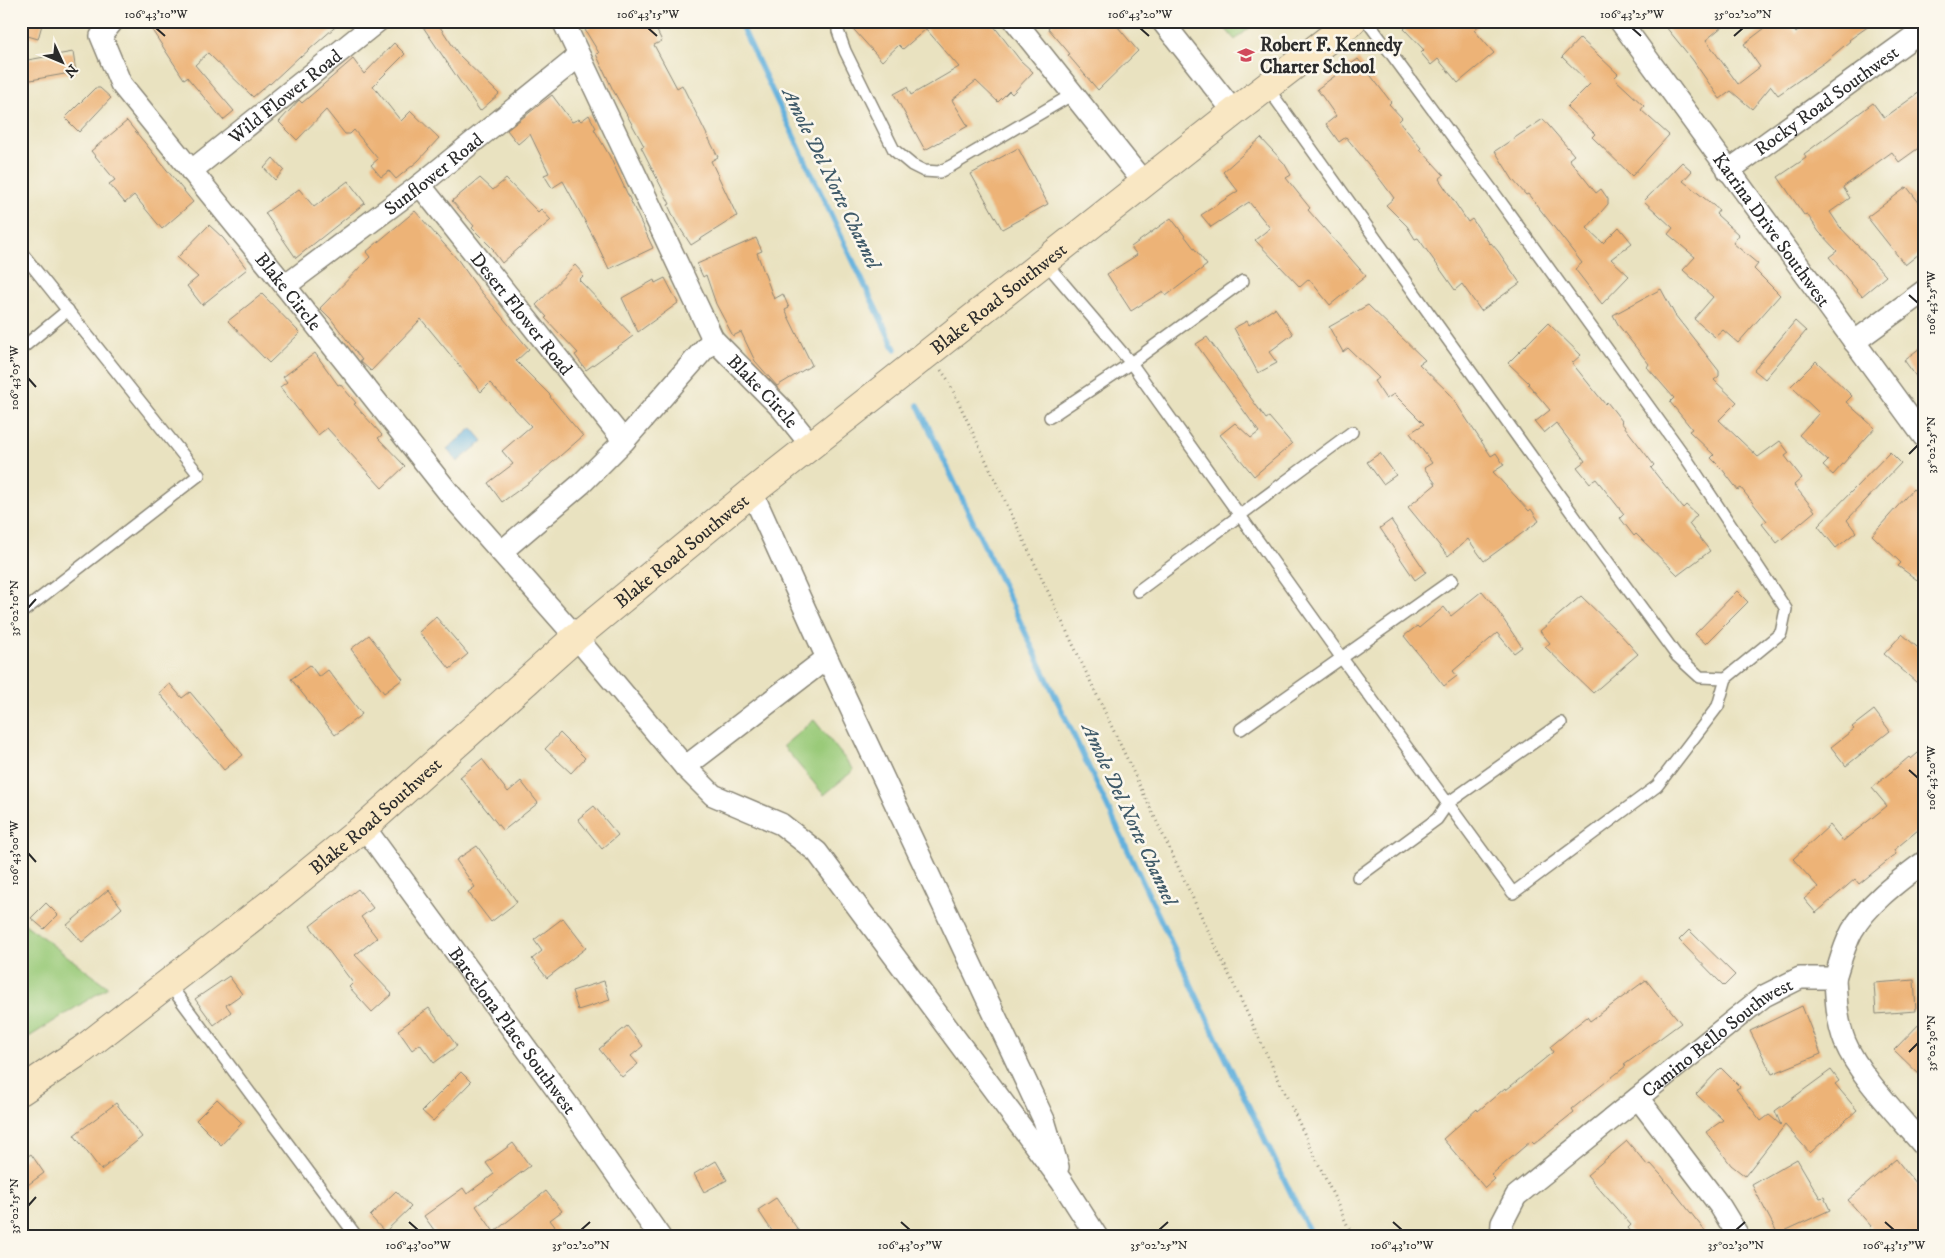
<svg xmlns="http://www.w3.org/2000/svg" width="1945" height="1258" viewBox="0 0 1945 1258" font-family="'IM FELL DW Pica',serif">
<rect width="100%" height="100%" fill="#fbf7ec"/>
<filter id="ink" filterUnits="userSpaceOnUse"><feTurbulence type="fractalNoise" baseFrequency=".02" numOctaves="2"/><feDisplacementMap in="SourceGraphic" scale="10" xChannelSelector="R" yChannelSelector="G"/><feConvolveMatrix kernelMatrix="1 2 1 2 8 2 1 2 1" color-interpolation-filters="sRGB"/></filter>
<filter id="wash" filterUnits="userSpaceOnUse"><feTurbulence type="fractalNoise" baseFrequency=".0096" numOctaves="4" result="noise"/><feDisplacementMap in="SourceGraphic" scale="20" xChannelSelector="R" yChannelSelector="G"/><feGaussianBlur stdDeviation="1.12" result="paint"/><feColorMatrix in="noise" values="0 0 0 0 0 0 0 0 0 0 0 0 0 0 0 0 0 1.4 0 .05"/><feComposite in="paint" operator="in"/></filter>
<g filter="url(#wash)">
<rect width="100%" height="100%" fill="#e9e2c0"/>
<!-- green -->
<g fill="#9aca79" stroke="#627a52">
<path d="M1219 21H1258L1235 40Z"/>
<path d="M814 720 854 770 824 795 783 746Z"/>
<path d="M21 921 108 987 21 1042Z"/>
</g>
<!-- water -->
<path fill="#63b1dd" stroke="#476e84" d="M472 428 483 441 457 462 447 449Z"/>
<g fill="none" stroke-linecap="round" stroke-linejoin="round">
<!-- stream -->
<g stroke="#63b1dd" stroke-width="5.5">
<path d="M739 21 895 349"/>
<path d="M918 405 1239 1086 1312 1237"/>
</g>
</g>
<g id="blocks">
<!-- building -->
<g fill="#edb377">
<path d="M21 21H43L38 39 21 34Z"/>
<path d="M146 21H342L301 57 300 56 270 84 269 83 253 97 208 53 195 65 234 111 223 120 187 77 184 79Z"/>
<path d="M419 21H436L459 55 499 94 480 111Z"/>
<path d="M600 21H652L662 41 654 45 677 88 682 85 718 157 711 161 737 216 691 245 676 222 668 205 670 204 641 147 644 146 613 90 596 54 599 53 585 30Z"/>
<path d="M846 21H990L1020 60 1033 72 1012 94 1009 91 998 102 976 81 952 100 968 126 925 150 894 94 907 87 911 95 959 67 926 29 903 49 899 45 882 61Z"/>
<path d="M1056 21H1113L1138 51 1098 90 1068 55 1070 54 1048 28Z"/>
<path d="M1412 21H1484L1474 30 1494 53 1458 83 1438 59 1431 65 1421 53 1424 50 1404 29Z"/>
<path d="M1661 21H1729L1706 40 1738 84 1760 67 1744 44 1774 21H1787L1796 33 1809 21H1876L1849 40 1850 41 1825 62 1778 95 1771 86 1752 109 1731 91 1720 99 1692 59Z"/>
<path d="M1580 38 1618 74 1614 78 1644 106 1641 110 1669 135 1632 176 1592 137 1595 134 1567 107 1590 84 1562 57Z"/>
<path d="M394 43 405 54 373 86 401 121 411 111 439 138 418 161 396 179 389 171 381 177 371 165 378 159 354 130 350 134H345L326 110 297 140 279 122 299 100 302 103 353 59 364 74Z"/>
<path d="M73 52 76 72 25 81 22 61Z"/>
<path d="M1358 59 1391 102 1389 104 1402 118 1399 121 1421 148 1420 149 1444 175 1439 179 1468 222 1472 219 1490 244 1491 243 1498 251 1520 283 1481 311 1462 284 1455 290 1418 238 1415 239 1407 226 1386 205 1394 198 1373 170 1346 137 1339 142 1326 124 1336 116 1317 89Z"/>
<path d="M95 88H100L111 98 79 132 65 118Z"/>
<path d="M1924 89V144L1899 162 1892 152 1843 187 1850 198 1830 212 1840 227 1886 276 1862 296 1829 257 1837 251 1819 232 1807 214 1804 215 1778 177 1806 158 1804 154 1873 103 1884 118Z"/>
<path d="M552 95 572 122 579 119 581 121 589 115 596 128 594 129 609 155 653 248 609 269 594 238 563 181 552 188 544 175 549 173 530 134 518 144 507 130Z"/>
<path d="M1543 119 1574 155 1569 159 1596 193 1601 189 1608 199V204L1587 228 1603 243 1619 227 1632 243 1611 259 1629 276 1602 304 1575 269 1582 263 1528 194 1526 195 1513 180 1495 151Z"/>
<path d="M127 121 193 202 162 229 134 195 125 203 109 184 115 180 91 151Z"/>
<path d="M1261 138 1284 163 1291 175 1286 178 1310 208 1308 210 1366 276 1330 305 1309 279 1300 287 1255 240 1270 228 1249 202 1211 227 1201 215 1238 191 1223 172Z"/>
<path d="M1018 148 1048 204 1002 229 971 174Z"/>
<path d="M273 158 284 170 275 180 264 168Z"/>
<path d="M1682 162 1692 171 1683 181 1719 210 1716 214 1739 235 1733 243 1758 264 1754 269 1780 295 1738 343 1723 330 1715 337 1694 319 1713 297 1683 270 1695 257 1668 234 1673 228 1644 201Z"/>
<path d="M480 178 493 190 506 179 538 212 541 209 551 220 502 263 493 251 494 250 472 228 474 226 452 201Z"/>
<path d="M348 181 365 203 296 258 265 213 299 189 314 207Z"/>
<path d="M1907 187 1924 209V250L1905 265 1867 217Z"/>
<path d="M415 211 458 260 478 288 529 349 516 361 551 396 550 397 583 436 530 482 502 502 488 483 513 464 502 451 531 426 490 383 481 392 421 319 371 371 360 361 362 360 331 319 320 308 370 257 366 252Z"/>
<path d="M1171 218 1207 265 1166 296 1163 291 1131 311 1107 274 1137 255 1131 247Z"/>
<path d="M209 225 223 238 247 269 202 305 187 286 198 277 177 258Z"/>
<path d="M756 238 762 251 757 253 774 299 783 294 789 308 785 310 812 365 777 386 755 361 741 332 733 336 716 304 706 275 703 277 697 264Z"/>
<path d="M575 265 584 275 579 280 633 336 586 370 575 355 578 353 545 318 547 317 536 305Z"/>
<path d="M665 278 678 303 638 332 622 298 654 280 655 283Z"/>
<path d="M1661 289 1675 315 1719 371V376L1714 380 1737 402 1719 420 1758 457 1780 441 1789 453 1785 456 1802 478 1794 485 1815 511 1777 543 1762 524 1767 521 1741 488 1738 490 1722 469 1711 458 1714 455 1689 431 1692 429 1670 402 1674 398 1647 367 1649 364 1619 326 1613 315Z"/>
<path d="M262 294 300 333 269 363 228 321Z"/>
<path d="M1368 305 1425 360 1419 364 1450 394 1491 456 1496 453 1504 465 1493 472 1529 511 1531 509 1539 521 1484 561 1468 539 1448 556 1408 507 1436 484 1424 468 1432 463 1410 433 1424 424 1394 394 1386 399 1374 381 1379 378 1348 348 1343 352 1329 327Z"/>
<path d="M1275 308 1293 334 1269 352 1277 363 1258 373 1234 328 1247 321 1249 325Z"/>
<path d="M1795 321 1806 331 1765 379 1754 370Z"/>
<path d="M1548 323 1581 355 1572 363 1605 404 1607 402 1622 421 1621 422 1654 465 1651 468 1683 508 1686 505 1697 515 1689 524 1710 551 1678 575 1636 534 1634 536 1620 518 1624 514 1596 479 1590 483 1577 467 1585 461 1556 423 1544 433 1535 422 1550 410 1528 384 1529 383 1508 363Z"/>
<path d="M1207 337 1266 419 1269 417 1292 444 1254 476 1220 435 1235 423 1251 438 1259 432 1196 344Z"/>
<path d="M1924 345V387L1904 360Z"/>
<path d="M315 353 338 385 340 384 356 403 354 404 382 435 378 438 405 466 382 488 327 428 318 435 280 387 287 382 283 377Z"/>
<path d="M1816 361 1852 396 1846 402 1875 428 1833 475 1823 466 1828 461 1799 435 1819 413 1791 386Z"/>
<path d="M1890 452 1901 463 1847 520 1856 532 1836 548 1818 526Z"/>
<path d="M1380 453 1396 475 1383 484 1367 462Z"/>
<path d="M1913 489 1924 499V585L1898 566 1901 563 1872 535Z"/>
<path d="M1391 520 1426 572 1415 580 1380 528Z"/>
<path d="M1482 591 1495 607 1522 647 1514 653 1497 633 1453 671 1457 676 1444 686 1404 636 1417 626 1419 628 1444 607 1451 616Z"/>
<path d="M1737 591 1748 602 1706 644 1695 634Z"/>
<path d="M1581 596 1620 634 1638 654 1593 693 1545 647 1550 643 1540 631Z"/>
<path d="M436 617 468 654 450 669 419 632Z"/>
<path d="M1902 634 1924 653V689L1884 654Z"/>
<path d="M369 635 403 679 384 693 351 649Z"/>
<path d="M310 665 319 677 328 670 362 714 335 735 291 679Z"/>
<path d="M170 684 182 698 190 692 243 755 224 770 159 693Z"/>
<path d="M1874 710 1890 731 1846 766 1831 747 1854 729 1852 727Z"/>
<path d="M560 733 585 758 571 773 545 749Z"/>
<path d="M1924 748V825L1894 850 1896 854 1859 884 1855 879 1816 913 1804 899 1818 887 1793 859 1830 825 1843 841 1887 806 1872 788 1909 757 1911 759Z"/>
<path d="M482 759 508 792 521 781 538 803 503 831 460 777Z"/>
<path d="M594 806 618 835 602 849 578 819Z"/>
<path d="M477 846 517 902 491 922 468 892 475 887 456 860Z"/>
<path d="M358 889 373 908 361 917 377 938 355 955 392 994 372 1012 349 987 353 983 310 926Z"/>
<path d="M108 890 122 908 82 942 67 925Z"/>
<path d="M46 903 58 915 44 929 31 918Z"/>
<path d="M563 918 586 948 547 978 532 959 542 951 534 940Z"/>
<path d="M1689 930 1735 975 1724 986 1679 940Z"/>
<path d="M229 976 242 994 226 1005 231 1012 214 1025 195 999Z"/>
<path d="M1646 980 1681 1023 1624 1065 1626 1066 1572 1109 1574 1112 1534 1144 1531 1141 1491 1175 1495 1179 1485 1188 1443 1139 1477 1109 1478 1111 1505 1088 1506 1090 1553 1052 1550 1047 1574 1027 1587 1017 1590 1021Z"/>
<path d="M1914 980 1916 1011 1876 1014 1874 983Z"/>
<path d="M604 981 610 1000 578 1010 572 991Z"/>
<path d="M1802 1006 1821 1054 1772 1074 1750 1031Z"/>
<path d="M429 1008 457 1046 434 1063 420 1044 412 1050 398 1030Z"/>
<path d="M1924 1019V1079L1894 1050Z"/>
<path d="M627 1026 643 1046 631 1056 638 1064 622 1077 599 1049Z"/>
<path d="M1721 1068 1740 1087 1736 1089 1761 1121 1769 1115 1781 1125 1775 1111 1831 1070 1839 1081 1835 1084 1857 1110 1810 1153 1785 1125 1745 1176 1731 1165 1706 1132 1723 1120 1696 1094Z"/>
<path d="M461 1072 471 1082 433 1121 422 1111Z"/>
<path d="M217 1099 242 1123 221 1145 196 1120Z"/>
<path d="M116 1103 142 1137 101 1170 74 1135Z"/>
<path d="M1627 1141 1648 1166 1651 1164 1661 1175 1705 1231 1697 1237H1635L1628 1228 1631 1225 1587 1175Z"/>
<path d="M513 1143 530 1166 476 1206 494 1232 546 1191 562 1211 550 1220 563 1237H439L424 1216 463 1188 467 1194 494 1174 486 1163Z"/>
<path d="M31 1154 44 1173 21 1190V1161Z"/>
<path d="M1797 1159 1820 1198 1824 1197 1830 1210 1778 1234 1752 1185Z"/>
<path d="M1896 1159 1924 1194V1237H1877L1869 1228 1871 1226 1848 1200Z"/>
<path d="M716 1161 727 1180 704 1192 694 1174Z"/>
<path d="M396 1191 411 1207 385 1232 370 1216Z"/>
<path d="M776 1198 803 1237H776L758 1210Z"/>
</g>
</g>
</g>
<g filter="url(#ink)">
<use href="#blocks" fill-opacity="0" stroke="#8a8676" stroke-width="1"/>
<g fill="none" stroke-linecap="round" stroke-linejoin="round">
<!-- service casing -->
<g stroke="#8a8676" stroke-width="14">
<g id="service">
<path d="M839 21 838 31 845 51 894 150 912 165 924 171 939 172 951 166 1073 94"/>
<path d="M1267 87 1577 520 1677 656 1700 677 1726 678 1781 633 1786 609 1686 458 1492 190 1367 21"/>
<path d="M21 252 199 475 21 613"/>
<path d="M1045 262 1131 363 1341 657 1513 893 1657 786 1718 706 1726 678"/>
<path d="M21 349 68 310"/>
<path d="M1050 417 1131 363 1243 281"/>
<path d="M1138 591 1352 432"/>
<path d="M1241 729 1452 580"/>
<path d="M1358 877 1437 819 1448 803 1561 723"/>
<path d="M169 984 357 1237"/>
</g>
</g>
<!-- minor casing -->
<g stroke="#8a8676" stroke-width="24">
<g id="minor">
<path id="s1" d="M113 21 101 36 121 84 285 286 449 493 576 637 685 767 713 795 781 824 817 852 1062 1182 1097 1237"/>
<path id="s2" d="M563 21 713 339 782 409 811 445"/>
<path d="M1015 21 1144 183"/>
<path d="M1162 21 1234 112"/>
<path id="s3" d="M1620 21 1924 437"/>
<path id="s4" d="M191 171 378 21"/>
<path id="s5" d="M1728 171 1924 29"/>
<path id="s6" d="M420 185 624 441"/>
<path id="s7" d="M285 286 420 185 579 56"/>
<path d="M1854 342 1924 291"/>
<path d="M752 492 827 658 1044 1120 1058 1167"/>
<path d="M501 552 581 484 624 441 713 339"/>
<path d="M685 767 827 658"/>
<path id="s8" d="M364 827 573 1112 660 1237"/>
<path d="M1835 978C1836 999 1837 1022 1845 1042 1859 1076 1900 1117 1924 1146"/>
<path d="M1638 1098 1720 1206 1739 1237"/>
<path id="s9" d="M1501 1237 1502 1223 1516 1196 1764 996 1800 978H1835C1840 962 1844 946 1852 931 1868 903 1899 881 1924 862"/>
</g>
</g>
<!-- secondary casing -->
<g stroke="#8a8676" stroke-width="30">
<g id="secondary">
<path id="s10" d="M21 1091 82 1050 271 903 364 827 576 637 752 492 1234 112 1352 21"/>
</g>
</g>
<!-- path -->
<path stroke="#8a8676" stroke-width="3" stroke-dasharray="1 4" stroke-linecap="butt" d="M941 370 948 380 1353 1237"/>
<!-- service -->
<use href="#service" stroke="#fff" stroke-width="11"/>
<!-- minor -->
<use href="#minor" stroke="#fff" stroke-width="21"/>
<!-- secondary -->
<use href="#secondary" stroke="#f9e7c3" stroke-width="28"/>
</g>
</g>
<!-- ticks -->
<path fill="none" stroke="#2b2b2b" stroke-width="2" d="M156 28 165 36M648 28 657 36M1140 28 1149 36M1632 28 1641 36M1734 36 1743 28M1909 295 1918 303M28 378 36 387M1909 454 1918 445M28 608 36 599M1909 770 1918 778M28 853 36 862M1909 1052 1918 1043M28 1206 36 1197M409 1222 418 1230M901 1222 910 1230M1393 1222 1402 1230M1885 1222 1894 1230M581 1230 590 1222M1159 1230 1168 1222M1736 1230 1745 1222"/>
<!-- icons -->
<defs>
<g id="school-bare" transform="scale(1.35)"><path d="M0-5L7-2L0 1L-7-2ZM-4 1L0 2.5L4 1V4Q0 6-4 4Z" fill="#d1495b" stroke="#fbf7ec" stroke-width="2.5" paint-order="stroke"/></g>
</defs>
<g fill-rule="evenodd">
<use href="#school-bare" x="1246" y="55"/>
</g>
<g text-anchor="middle" stroke-width="5" stroke-linejoin="round" paint-order="stroke">
<!-- poi labels -->
<g font-size="19" font-weight="bold" fill="#2b2b2b" stroke="#fbf7ec" text-anchor="start">
<text x="1260" y="51">Robert F. Kennedy<tspan x="1260" dy="22">Charter School</tspan></text>
</g>
<!-- street labels -->
<g font-size="19" fill="#2b2b2b" stroke="#fbf7ec">
<text dy="7" stroke="none"><textPath href="#s4" startOffset="120">Wild Flower Road</textPath></text>
<text dy="7" stroke="none"><textPath href="#s5" startOffset="121">Rocky Road Southwest</textPath></text>
<text dy="7" stroke="none"><textPath href="#s7" startOffset="186">Sunflower Road</textPath></text>
<text dy="7" stroke="none"><textPath href="#s3" startOffset="258">Katrina Drive Southwest</textPath></text>
<text dy="7" stroke="none"><textPath href="#s1" startOffset="338">Blake Circle</textPath></text>
<text dy="7" stroke="none"><textPath href="#s10" startOffset="1259">Blake Road Southwest</textPath></text>
<text dy="7" stroke="none"><textPath href="#s6" startOffset="164">Desert Flower Road</textPath></text>
<text dy="7" stroke="none"><textPath href="#s2" startOffset="424">Blake Circle</textPath></text>
<text dy="7" stroke="none"><textPath href="#s10" startOffset="854">Blake Road Southwest</textPath></text>
<text dy="7" stroke="none"><textPath href="#s10" startOffset="449">Blake Road Southwest</textPath></text>
<text dy="7" stroke="none"><textPath href="#s8" startOffset="252">Barcelona Place Southwest</textPath></text>
<text dy="7" stroke="none"><textPath href="#s9" startOffset="301">Camino Bello Southwest</textPath></text>
</g>
<!-- water labels -->
<g font-size="20" font-style="italic" fill="#3f5a69" stroke="#fbf7ec">
<text transform="translate(832 178) rotate(64)" y="7">Amole Del Norte Channel</text>
<text transform="translate(1130 814) rotate(65)" y="7">Amole Del Norte Channel</text>
</g>
</g>
<!-- margin -->
<rect width="1945" height="1258" fill="none" stroke="#fbf7ec" stroke-width="55"/>
<!-- north arrow -->
<g transform="translate(62 62) rotate(134)" stroke="#fbf7ec" stroke-width="4" paint-order="stroke">
<path d="M0-4L9 19L0 12L-9 19Z" fill="#2b2b2b"/>
<text y="-8" font-size="14" font-weight="bold" text-anchor="middle" fill="#2b2b2b">N</text>
</g>
<rect x="28" y="28" width="1890" height="1202" fill="none" stroke="#2b2b2b" stroke-width="2"/>
<g font-size="12" text-anchor="middle" fill="#2b2b2b">
<text x="156" y="18">106°43'10"W</text>
<text x="648" y="18">106°43'15"W</text>
<text x="1140" y="18">106°43'20"W</text>
<text x="1632" y="18">106°43'25"W</text>
<text x="1743" y="18">35°02'20"N</text>
<text transform="translate(1931 303) rotate(-90)" y="4">106°43'25"W</text>
<text transform="translate(14 378) rotate(-90)" y="4">106°43'05"W</text>
<text transform="translate(1931 445) rotate(-90)" y="4">35°02'25"N</text>
<text transform="translate(14 608) rotate(-90)" y="4">35°02'10"N</text>
<text transform="translate(1931 778) rotate(-90)" y="4">106°43'20"W</text>
<text transform="translate(14 853) rotate(-90)" y="4">106°43'00"W</text>
<text transform="translate(1931 1043) rotate(-90)" y="4">35°02'30"N</text>
<text transform="translate(14 1206) rotate(-90)" y="4">35°02'15"N</text>
<text x="418" y="1249">106°43'00"W</text>
<text x="581" y="1249">35°02'20"N</text>
<text x="910" y="1249">106°43'05"W</text>
<text x="1159" y="1249">35°02'25"N</text>
<text x="1402" y="1249">106°43'10"W</text>
<text x="1736" y="1249">35°02'30"N</text>
<text x="1894" y="1249">106°43'15"W</text>
</g>
</svg>
